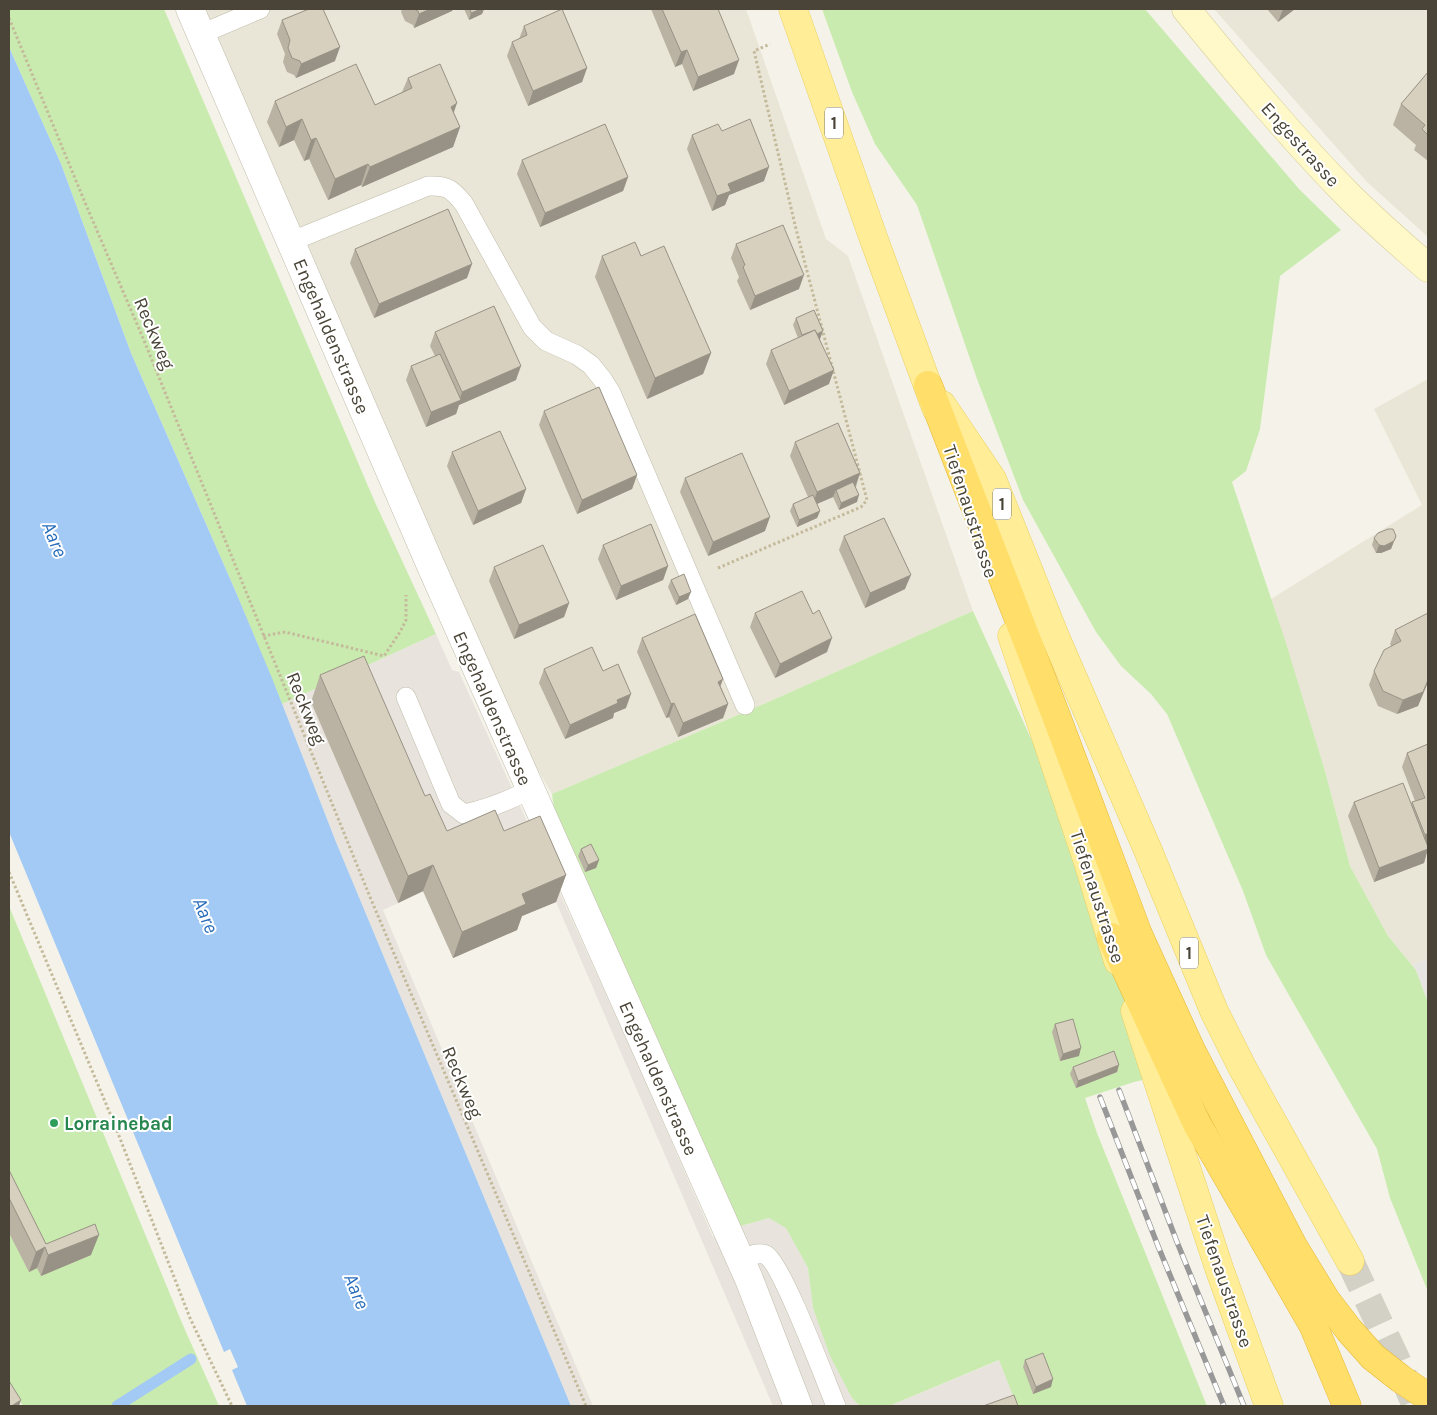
<svg xmlns="http://www.w3.org/2000/svg" width="1437" height="1415" viewBox="0 0 1437 1415" font-family="Karla,sans-serif">
<rect width="100%" height="100%" fill="#f5f3e9"/>
<!-- residential -->
<g fill="#e9e6d7">
<path d="M198 9H746L826 239 848 256 973 611 759 706 552 794 501 707Z"/>
<path d="M1214 9H1428V237L1367 182Z"/>
<path d="M1428 379V958L1412 965 1388 936 1350 866 1325 771 1271 599 1422 505 1374 409Z"/>
</g>
<!-- industrial -->
<g fill="#e8e4dd">
<path d="M436 634 452 670 459 672 635 1058 713 1237 737 1227 769 1218 786 1227 808 1268 813 1308 852 1398 860 1406H773L556 902 512 920 517 930 453 958 423 892 383 910 593 1406H571L336 842 282 704Z"/>
<path d="M1000 1360 1017 1406H889Z"/>
</g>
<!-- green -->
<g fill="#caebb0">
<path d="M9 9H164L374 500 436 634 282 704 235 590 131 353 61 164 9 47Z"/>
<path d="M822 9H1145L1299 189 1341 230 1280 276 1260 429 1246 471 1232 482 1285 640 1325 771 1350 866 1388 936 1416 970 1428 1002V1292L1390 1198 1377 1149 1266 955 1243 891 1167 714 1151 694 1121 666 1096 632 1023 500 977 379 917 205 875 144 852 92Z"/>
<path d="M973 611 1087 862 1160 1076 1134 1082 1085 1098 1097 1133 1207 1406H1017L999 1360 889 1406H860L852 1398 830 1356 813 1308 808 1268 786 1228 769 1218 737 1227 559 847 552 794 759 706Z"/>
<path d="M9 906 182 1323 219 1406H23L9 1385Z"/>
</g>
<!-- parking -->
<path fill="#e6e5e1" d="M1428 958V1002L1416 970 1412 965Z"/>
<!-- water -->
<path fill="#a3caf4" d="M9 47 61 164 131 353 235 590 272 678 336 842 571 1406H247L232 1370 238 1367 230 1349 224 1352 9 832Z"/>
<g fill="none" stroke-linecap="round" stroke-linejoin="round">
<!-- stream -->
<path stroke="#a3caf4" stroke-width="11" d="M117 1406 191 1359"/>
<!-- primary-tunnel -->
<path stroke="#d3d0c5" stroke-width="28" stroke-dasharray="28 14" stroke-linecap="butt" d="M1350 1261 1396 1359 1416 1406"/>
<!-- lane casing -->
<g stroke="#c1bcab" stroke-width="20">
<g id="lane">
<path d="M201 34 260 9"/>
<path d="M292 241 428 186C447 185 452 189 464 204L532 327 546 341 577 355 591 365 603 380 611 393 745 705"/>
<path d="M406 697 451 804 464 814C487 809 508 801 529 790"/>
<path d="M741 1260C748 1257 758 1251 766 1255 782 1264 826 1382 836 1406"/>
</g>
</g>
<!-- street casing -->
<g stroke="#c1bcab" stroke-width="29">
<path id="street" d="M190 9 431 566 749 1279 798 1406"/>
</g>
<!-- secondary casing -->
<g stroke="#d7cd97" stroke-width="29">
<path id="secondary" d="M1186 9C1238 73 1291 137 1349 196 1374 221 1401 244 1428 268"/>
</g>
<!-- primary casing -->
<g stroke="#ead062" stroke-width="29">
<g id="primary">
<path d="M793 9 873 237 936 408"/>
<path d="M942 405 992 479 1054 634 1147 848 1214 1011 1242 1067 1350 1261"/>
<path d="M1012 636 1088 862 1118 961"/>
<path d="M1135 1011 1219 1268 1269 1406"/>
</g>
</g>
<!-- highway casing -->
<g stroke="#e5b733" stroke-width="29">
<g id="highway">
<path d="M928 385 1055 713 1138 934 1191 1050 1293 1246 1326 1300 1349 1330 1373 1357 1401 1379 1428 1397"/>
<path d="M1111 937 1197 1124 1313 1325 1347 1406"/>
</g>
</g>
<!-- path -->
<g stroke="#c4ba9b" stroke-width="3" stroke-dasharray="2.5 2.5" stroke-linecap="butt">
<path d="M9 18 86 205 143 338 370 897 586 1406"/>
<path d="M718 568 861 507 867 500 796 229 754 51 770 44"/>
<path d="M263 636 285 632 384 656 400 632 406 620V595"/>
<path d="M9 872 114 1123 190 1318 232 1406"/>
</g>
<!-- lane -->
<use href="#lane" stroke="#fff" stroke-width="19"/>
<!-- street -->
<use href="#street" stroke="#fff" stroke-width="28"/>
<!-- secondary -->
<use href="#secondary" stroke="#fff8c9" stroke-width="28"/>
<!-- primary -->
<use href="#primary" stroke="#ffed98" stroke-width="28"/>
<!-- highway -->
<use href="#highway" stroke="#ffde6a" stroke-width="28"/>
<!-- rail casing -->
<g stroke="#989898" stroke-width="5.5">
<g id="rail">
<path d="M1119 1090 1177 1242 1244 1406"/>
<path d="M1100 1097 1158 1246 1224 1406"/>
</g>
</g>
<!-- rail -->
<use href="#rail" stroke="#fff" stroke-width="4" stroke-dasharray="11" stroke-linecap="butt"/>
</g>
<!-- wall -->
<g fill="#bab3a3">
<path d="M402 9H453L452 11 414 28 413 25 405 21 401 12Z"/>
<path d="M464 9H484L482 14 469 20Z"/>
<path d="M651 9H718L734 74 693 91 682 64 675 67Z"/>
<path d="M1267 9H1295L1278 22Z"/>
<path d="M282 20 335 61 296 78 294 75 287 72 283 62 285 54 277 34Z"/>
<path d="M524 26 587 68 582 82 528 106 507 56 512 42 519 39Z"/>
<path d="M1428 72V161L1414 150 1416 145 1393 125 1401 104Z"/>
<path d="M408 78 454 113 460 127 453 147 362 187 361 185 328 200 309 159 304 161 294 140 279 147 267 122 275 101 375 105 402 92Z"/>
<path d="M722 131 764 181 729 195 725 205 712 211 687 149 692 135Z"/>
<path d="M522 160 628 177 623 191 540 227 517 174Z"/>
<path d="M736 244 799 289 750 310 737 281 739 277 731 258Z"/>
<path d="M355 249 467 278 374 318 350 263Z"/>
<path d="M602 256H641L711 353 703 374 647 399 595 277Z"/>
<path d="M796 318 820 339 829 384 784 405 766 364 771 350 798 338 793 325Z"/>
<path d="M435 332 516 380 459 405 456 414 426 427 406 380 411 366 435 356 430 346Z"/>
<path d="M544 411 637 475 632 489 577 514 539 425Z"/>
<path d="M795 442 860 473 856 487 857 502 839 510 833 497 817 504 820 511 817 518 797 527 790 511 793 504 808 497 790 456Z"/>
<path d="M452 452 526 489 521 503 473 525 447 466Z"/>
<path d="M685 478 765 531 708 556 680 492Z"/>
<path d="M844 536 905 589 865 608 839 550Z"/>
<path d="M1396 536 1391 549 1381 553H1376L1372 545 1374 538Z"/>
<path d="M603 545 668 566 663 580 616 600 598 559Z"/>
<path d="M494 567 569 603 564 617 514 639 489 581Z"/>
<path d="M671 580 688 599 676 605 668 587Z"/>
<path d="M755 613 827 652 775 678 750 627Z"/>
<path d="M1395 630 1428 682 1418 706 1397 714 1378 706 1369 685 1374 671 1391 646 1390 644Z"/>
<path d="M642 638 721 687 728 704 723 718 678 737 669 717 666 718 637 652Z"/>
<path d="M544 669 603 671 626 708 614 713 613 718 565 739 539 683Z"/>
<path d="M320 675 425 796 447 831H504L566 875 556 902 522 916 517 930 453 958 423 891 398 903 311 702Z"/>
<path d="M1428 744V845L1424 863 1374 882 1348 816 1354 802 1411 804 1412 802 1415 801 1402 767 1407 753Z"/>
<path d="M581 849 599 860 596 868 585 872 578 856Z"/>
<path d="M1055 1024 1079 1056 1060 1061 1052 1032Z"/>
<path d="M1073 1067 1117 1072 1076 1088 1070 1074Z"/>
<path d="M9 1170 46 1244 91 1255 41 1276 37 1268 29 1272 9 1233Z"/>
<path d="M1025 1360 1051 1387 1033 1394 1023 1367Z"/>
</g>
<!-- shaded-wall -->
<g fill="#979285">
<path d="M430 9H453L452 11 414 28 419 14Z"/>
<path d="M481 9H484L482 14 469 20 471 13Z"/>
<path d="M1283 9H1295L1278 22Z"/>
<path d="M340 47 335 61 296 78 301 64Z"/>
<path d="M687 50 682 64 675 67 681 52Z"/>
<path d="M739 60 734 74 693 91 698 77Z"/>
<path d="M587 68 582 82 528 106 533 91Z"/>
<path d="M457 103 450 124 451 107Z"/>
<path d="M302 119 294 140 279 147 286 127Z"/>
<path d="M460 127 453 147 362 187 370 167Z"/>
<path d="M316 138 309 159 304 161 311 140Z"/>
<path d="M368 164 361 185 328 200 335 179Z"/>
<path d="M769 167 764 181 729 195 725 205 712 211 717 196 728 184Z"/>
<path d="M628 177 623 191 540 227 545 213Z"/>
<path d="M472 264 467 278 374 318 379 304Z"/>
<path d="M804 275 799 289 750 310 755 296Z"/>
<path d="M823 331 820 339 809 343 812 336Z"/>
<path d="M711 353 703 374 647 399 655 378Z"/>
<path d="M521 366 516 380 459 405 456 414 426 427 431 412 459 401 462 392Z"/>
<path d="M834 370 829 384 784 405 789 391Z"/>
<path d="M860 473 855 487 836 490 833 497 812 506 817 492Z"/>
<path d="M637 475 632 489 577 514 582 500Z"/>
<path d="M526 489 521 503 473 525 478 511Z"/>
<path d="M859 495 857 502 839 510 841 503Z"/>
<path d="M820 511 817 518 797 527 799 520Z"/>
<path d="M770 517 765 531 708 556 713 542Z"/>
<path d="M1396 536 1391 549 1381 553H1376L1379 545Z"/>
<path d="M668 566 663 580 616 600 621 586Z"/>
<path d="M911 575 905 589 865 608 870 593Z"/>
<path d="M691 592 688 599 676 605 679 597Z"/>
<path d="M569 603 564 617 514 639 519 625Z"/>
<path d="M832 638 827 652 775 678 780 664Z"/>
<path d="M1428 675V682L1418 706 1397 714 1403 700Z"/>
<path d="M723 679 718 693V682Z"/>
<path d="M631 694 626 708 614 713 613 718 565 739 570 725 617 700Z"/>
<path d="M674 703 669 717 666 718 671 704Z"/>
<path d="M728 704 723 718 678 737 683 723Z"/>
<path d="M1428 833V845L1420 849 1425 835Z"/>
<path d="M1428 849 1424 863 1374 882 1379 868Z"/>
<path d="M599 860 596 868 585 872 588 865Z"/>
<path d="M433 865 423 891 398 903 408 876Z"/>
<path d="M566 875 556 902 522 916 517 930 453 958 462 932 522 894Z"/>
<path d="M1081 1048 1079 1056 1060 1061 1063 1054Z"/>
<path d="M1119 1065 1117 1072 1076 1088 1078 1081Z"/>
<path d="M99 1235 91 1255 41 1276 48 1255Z"/>
<path d="M45 1247 37 1268 29 1272 36 1252Z"/>
<path d="M1053 1379 1051 1387 1033 1394 1036 1387Z"/>
<path d="M21 1400 19 1406H12L13 1405Z"/>
</g>
<!-- building -->
<g fill="#d8d0be" stroke="#979285">
<path d="M309 9H323L340 47 301 64 300 61 292 58 288 48 290 40 282 20Z"/>
<path d="M414 9H430L419 14 418 11Z"/>
<path d="M470 9H481L471 13Z"/>
<path d="M562 9 587 68 533 91 512 42 527 35 524 26Z"/>
<path d="M662 9H718L739 60 698 77 687 50 681 52Z"/>
<path d="M356 64 375 105 412 88 408 78 440 64 457 103 451 107 460 127 370 167 368 164 335 179 316 138 311 140 302 119 286 127 275 101Z"/>
<path d="M1428 72V135L1422 129 1425 125 1401 104Z"/>
<path d="M750 119 769 167 728 184 731 191 717 196 692 135 718 124 722 131Z"/>
<path d="M605 124 628 177 545 213 522 160Z"/>
<path d="M448 209 472 264 379 304 355 249Z"/>
<path d="M783 225 804 275 755 296 743 267 745 265 736 244Z"/>
<path d="M635 242 641 256 664 246 711 353 655 378 602 256Z"/>
<path d="M494 306 521 366 462 392 435 332Z"/>
<path d="M814 310 823 331 817 334 815 330 802 335 796 318Z"/>
<path d="M815 330 834 370 789 391 771 350Z"/>
<path d="M440 354 461 400 431 412 411 366Z"/>
<path d="M599 387 637 475 582 500 544 411Z"/>
<path d="M838 423 860 473 817 492 795 442Z"/>
<path d="M500 431 526 489 478 511 452 452Z"/>
<path d="M742 453 770 517 713 542 685 478Z"/>
<path d="M853 482 859 495 841 503 836 490Z"/>
<path d="M813 495 820 511 799 520 793 504Z"/>
<path d="M884 518 911 575 870 593 844 536Z"/>
<path d="M651 524 668 566 621 586 603 545Z"/>
<path d="M1388 529H1393L1396 536 1394 541 1384 546 1379 545 1374 538 1378 533Z"/>
<path d="M543 545 569 603 519 625 494 567Z"/>
<path d="M684 574 691 592 679 597 671 580Z"/>
<path d="M802 591 813 614 819 610 832 638 780 664 755 613Z"/>
<path d="M1428 613V680L1423 692 1403 700 1383 691 1374 671 1384 650 1401 641 1395 630Z"/>
<path d="M695 614 723 679 718 682 728 704 683 723 674 703 671 704 642 638Z"/>
<path d="M592 647 603 671 618 664 631 694 617 700 618 703 570 725 544 669Z"/>
<path d="M364 656 425 796 430 794 447 831 495 810 504 831 540 816 566 875 522 894 526 904 462 932 433 865 408 876 320 675Z"/>
<path d="M1428 744V833L1425 835 1412 802 1425 798 1407 753Z"/>
<path d="M1403 783 1428 847V849L1379 868 1354 802Z"/>
<path d="M591 844 599 860 588 865 581 849Z"/>
<path d="M1073 1019 1081 1048 1063 1054 1055 1024Z"/>
<path d="M1114 1051 1119 1065 1078 1081 1073 1067Z"/>
<path d="M9 1170 46 1244 95 1224 99 1235 48 1255 45 1247 36 1252 9 1198Z"/>
<path d="M1043 1353 1053 1379 1036 1387 1025 1360Z"/>
<path d="M9 1381 21 1400 13 1405V1406H9Z"/>
<path d="M1014 1395 1018 1406H983Z"/>
</g>
<!-- markers -->
<circle fill="#2e9e5b" stroke="#fff" stroke-width="2" cx="54" cy="1123" r="5"/>
<g text-anchor="middle" stroke-width="4" stroke-linejoin="round" paint-order="stroke">
<!-- shield labels -->
<g fill="#fff" stroke="#807c73" stroke-width="1">
<rect x="825" y="107.5" width="18" height="31" rx="4"/>
<rect x="993" y="488.5" width="18" height="31" rx="4"/>
<rect x="1180" y="937.5" width="18" height="31" rx="4"/>
</g>
<g font-size="18" font-weight="bold" fill="#494437">
<text x="834" y="129">1</text>
<text x="1002" y="510">1</text>
<text x="1189" y="959">1</text>
</g>
<!-- street labels -->
<g font-size="19" fill="#494437" stroke="#fff">
<text transform="translate(1301 144) rotate(48)" y="7">Engestrasse</text>
<text transform="translate(155 333) rotate(67)" y="7">Reckweg</text>
<text transform="translate(332 336) rotate(67)" y="7">Engehaldenstrasse</text>
<text transform="translate(971 511) rotate(72)" y="7">Tiefenaustrasse</text>
<text transform="translate(307 708) rotate(68)" y="7">Reckweg</text>
<text transform="translate(493 708) rotate(66)" y="7">Engehaldenstrasse</text>
<text transform="translate(1098 896) rotate(72)" y="7">Tiefenaustrasse</text>
<text transform="translate(659 1078) rotate(66)" y="7">Engehaldenstrasse</text>
<text transform="translate(463 1082) rotate(67)" y="7">Reckweg</text>
<text transform="translate(1225 1281) rotate(71)" y="7">Tiefenaustrasse</text>
</g>
<!-- leisure labels -->
<g font-size="19" font-weight="bold" fill="#27864d" stroke="#fff" text-anchor="start">
<text x="64" y="1130">Lorrainebad</text>
</g>
<!-- water labels -->
<g font-size="20" font-style="italic" fill="#2a6ebc" stroke="#fff">
<text transform="translate(55 539) rotate(68)" y="7">Aare</text>
<text transform="translate(206 915) rotate(68)" y="7">Aare</text>
<text transform="translate(357 1291) rotate(68)" y="7">Aare</text>
</g>
</g>
<!-- border -->
<rect width="1437" height="1415" fill="none" stroke="#494437" stroke-width="20"/>
</svg>
